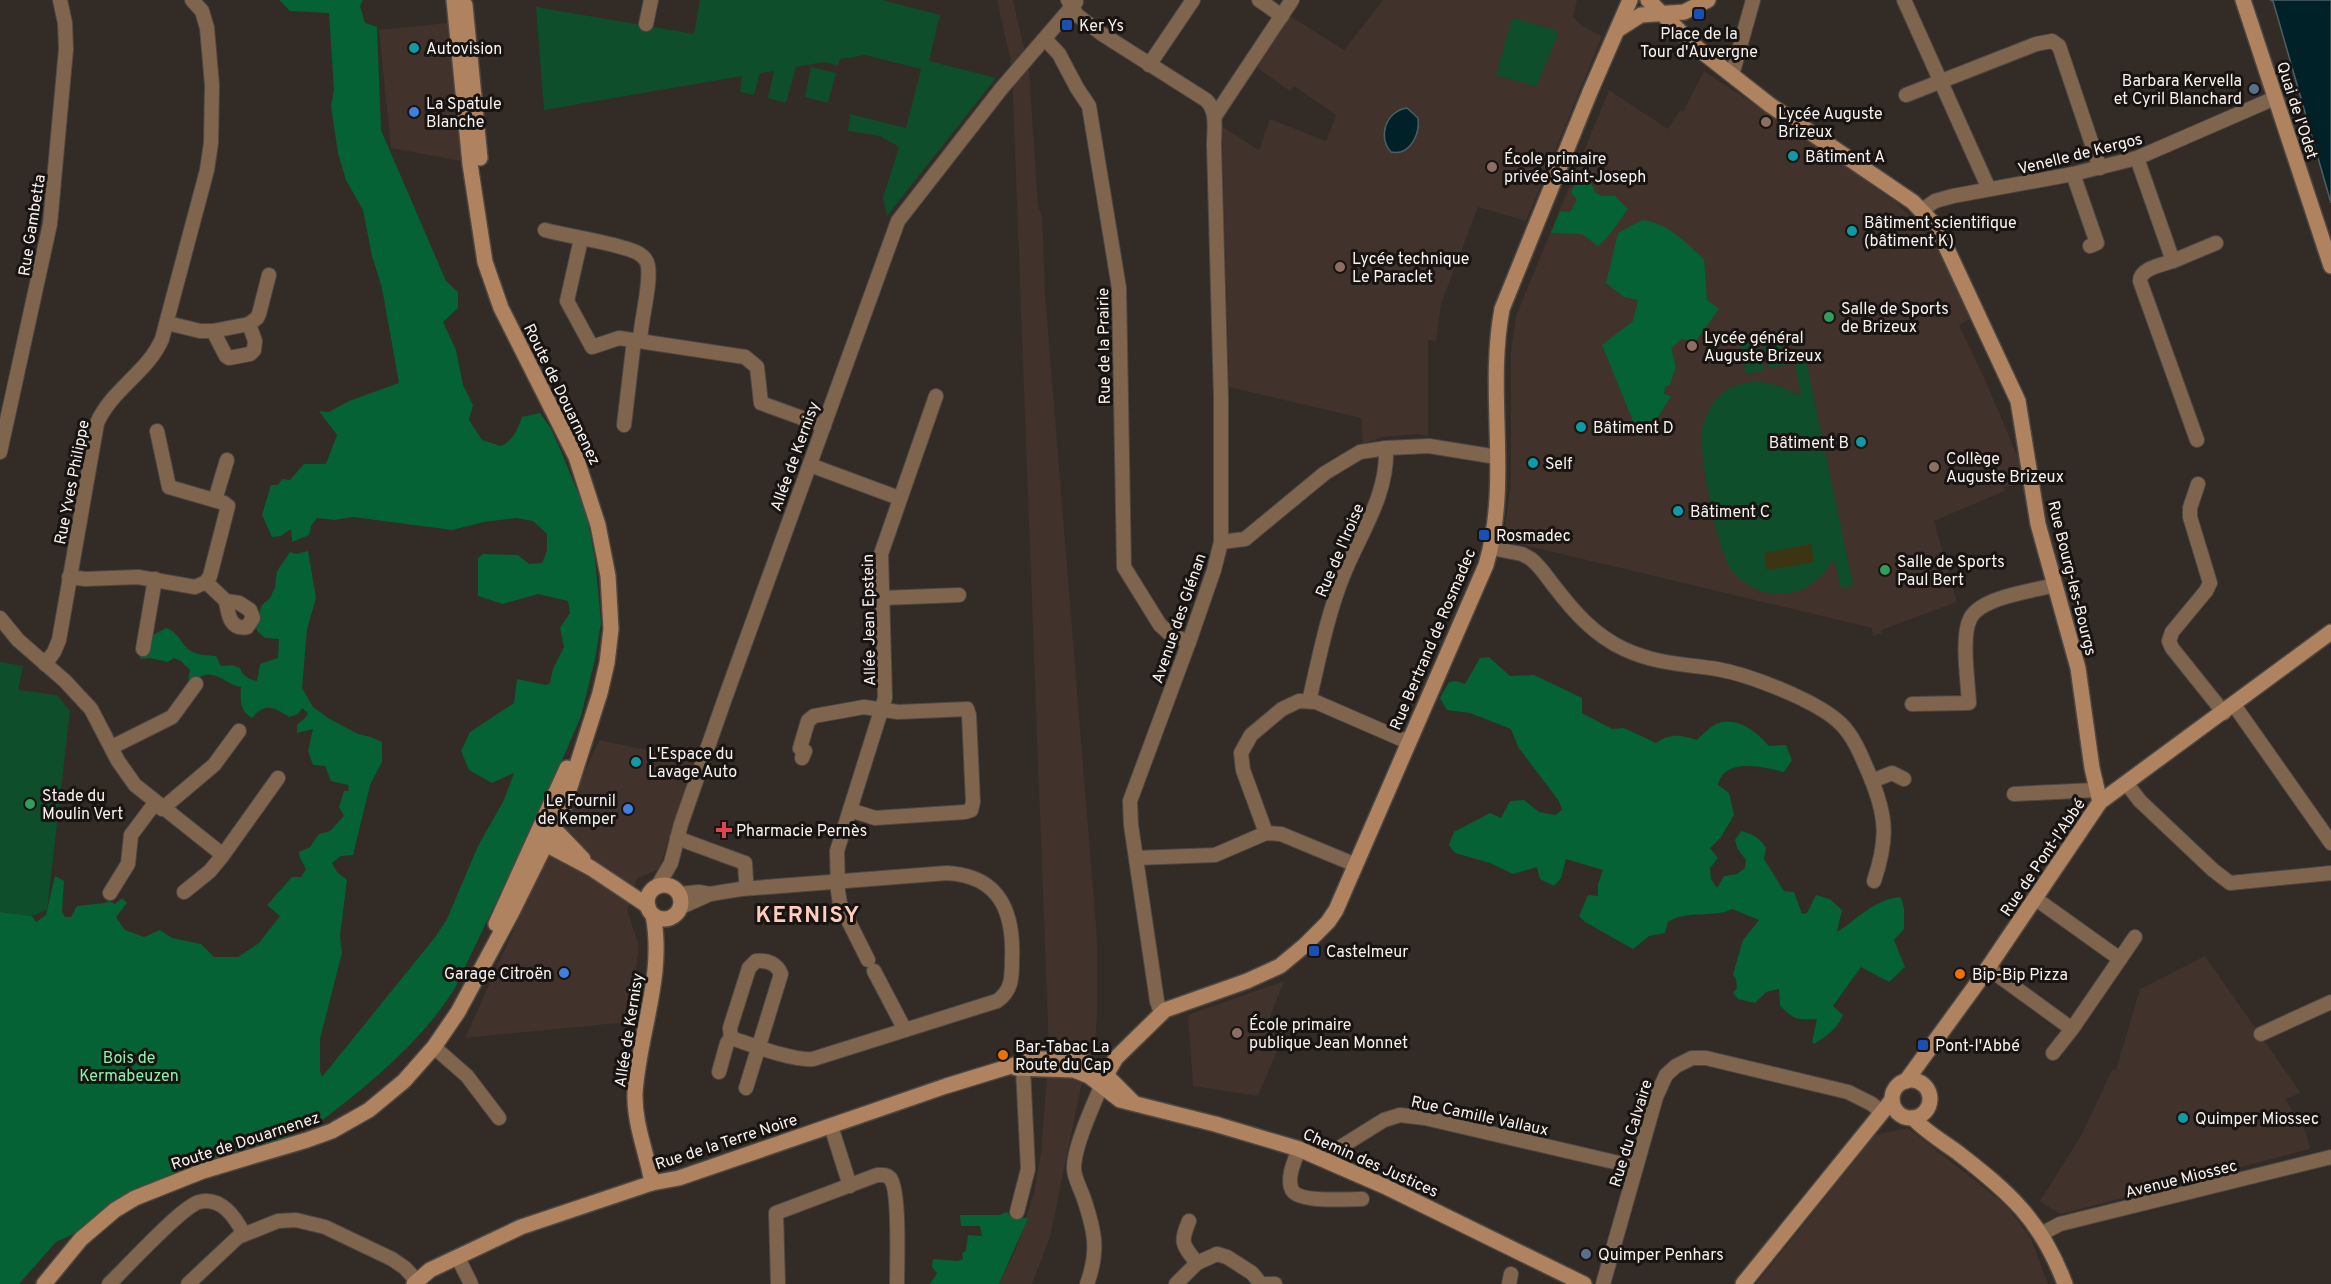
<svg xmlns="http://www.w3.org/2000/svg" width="2331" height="1284" viewBox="0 0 2331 1284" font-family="Overpass,sans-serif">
<rect width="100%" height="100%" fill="#332b26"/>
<!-- built -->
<g fill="#41322b">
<path d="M997 0H1013L1029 70 1038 206 1042 216 1045 294 1097 939V1018L1094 1052 1082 1082 1050 1237 1032 1284H999L1016 1249 1034 1193 1041 1153 1049 1053 1013 97 1011 63Z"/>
<path d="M1383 0H1577L1573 17 1582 26 1602 36 1526 221 1478 207 1441 304 1436 341 1428 340V436L1418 434 1382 437 1363 444 1361 418 1229 387 1222 136 1223 127 1259 150 1270 119 1326 141 1336 115 1294 86 1290 91 1256 67 1290 16 1344 50Z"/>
<path d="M447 23 458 118 461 161 391 148 379 30Z"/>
<path d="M1704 71 1869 180 1868 183 1896 202 1941 250 1973 317 1959 325 1985 380 2020 462 2025 483 2004 487 2005 491 1934 521 1957 602 1881 630 1882 633 1873 636 1872 628 1503 540 1511 483V353L1516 316 1609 90 1668 129 1680 110 1683 112Z"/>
<path d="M599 740 695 760 659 869 637 879 627 910 639 946 628 1025 618 1023 465 1038Z"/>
<path d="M2205 956 2301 1093 2285 1099 2305 1130 2310 1149 2061 1214 2045 1205 2040 1201 2082 1134 2112 1070H2116L2140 989Z"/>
<path d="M1284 981 1269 1019 1287 1027 1258 1096 1193 1086 1188 1015Z"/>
<path d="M1908 1128 2006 1205 2031 1239 2048 1284H1756L1875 1135Z"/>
</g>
<!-- green -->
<g fill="#0e4e2b">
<path d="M700 0H882L940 15 929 61 996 78 887 216 883 198 899 147 880 136 848 131 850 114 906 128 921 69 865 55 840 59 838 65 824 62 796 67 786 103 768 98 774 71 760 73 754 95 740 92 742 76 544 110 536 7 694 34Z"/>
<path d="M1512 18 1556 30 1557 37 1537 85 1535 86 1496 75Z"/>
<path d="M811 67 836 73 828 103 805 97Z"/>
<path d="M1778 331 1785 365 1768 368 1760 334Z"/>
<path d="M1757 335 1764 370 1746 374 1739 339Z"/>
<path d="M1806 361 1853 585 1841 588 1834 559C1822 579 1804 594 1780 594 1761 594 1744 585 1732 571 1718 554 1696 447 1703 425 1717 376 1764 372 1801 397L1795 363Z"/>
<path d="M0 662 23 666 18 690 57 695 70 711 47 910 32 916 0 912Z"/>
</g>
<!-- forest -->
<g fill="#056234">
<path d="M279 0H363L360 6 365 23 377 27 381 130 446 281 458 292V308L443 322 456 350 463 385 473 405 469 420 482 440 501 446C514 440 517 430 522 417L540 413 551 429 560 449 586 512 595 559 601 622 595 659 581 716 549 791 455 988C422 1041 373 1081 324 1119L56 1242 19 1284H0V912L32 916 36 922 46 915 55 876 64 881 62 912 65 917H71L77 906 105 903 109 901 115 904 122 898 127 903 116 917 125 930 144 937 160 930 172 938 201 944 214 957H238L259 943 280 916 267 905 292 877H301L306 869 300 858 299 852 310 847 319 834 330 831 344 816 339 807 344 791H349L348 785 331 781 325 766 313 765 308 751 313 729 297 733V725L306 717 308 713 302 708 298 714 289 717C274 707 265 702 252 718 240 712 240 700 241 687 226 685 213 666 197 679H188L190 670 181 661 174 658 168 662 150 658 141 659 139 655 151 636 166 628C179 632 181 645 191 651 200 656 207 655 216 656L221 666 232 665 240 668C243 676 248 679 257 681L260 664 278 658 279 639 265 638 258 632 255 625 262 605 270 598 275 587 277 571 290 552 296 554 308 551 316 598 307 629 302 688 313 707 328 718 358 734 371 737 382 742V762L370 785 353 855 341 856 332 863 337 872 347 880 340 936 342 953 320 1039V1071L322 1077 436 936 447 919 478 846 504 800 514 773 492 783 469 770 461 751 470 732 514 703 517 679 546 685 550 683 553 669 564 647 560 628 570 613 568 601 538 594 503 604 478 596V558L483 554 518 555 529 564 542 563 547 551V534L533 521 517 518 484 522 452 530 353 517 335 520 317 518 311 526 309 535 292 542 291 529 281 536 272 537 262 515 271 485H278L282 479 290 480 304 464H326L337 435 319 411 329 412 349 401 399 383 382 288 372 256 363 210 346 180 338 153 331 106 334 90 329 13 290 11Z"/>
<path d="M1578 177 1591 183 1595 192 1602 196H1615L1628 209C1618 222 1611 235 1598 246L1582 234 1551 233 1560 211 1570 212 1577 200 1571 192Z"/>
<path d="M1642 220C1668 223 1685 242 1704 259L1707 300 1719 309 1695 342 1682 339 1671 348 1676 366 1670 385 1665 387 1664 394 1671 396 1660 414 1640 438 1602 345 1633 321 1638 300 1624 297 1606 283 1618 233Z"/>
<path d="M1489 657 1510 676 1534 675 1582 698V713L1612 729 1624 728 1656 743C1671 733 1680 735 1697 740 1701 736 1706 731 1711 727 1731 712 1756 730 1769 746L1786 745 1792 760 1784 772C1765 768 1725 756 1718 785L1729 793 1734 815 1721 837 1710 848 1718 858 1710 868 1711 879 1717 888 1724 876 1737 874 1745 868 1746 860 1737 848 1735 840 1741 831C1753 834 1759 837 1766 848L1764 859 1784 891 1794 892 1802 914 1807 913 1816 895 1830 899 1842 910 1837 932C1858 919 1874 899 1901 897L1904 909V929L1894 940 1905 967 1889 982 1861 967 1833 1006 1843 1015C1838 1028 1827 1036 1814 1044L1812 1042 1817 1019C1797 1020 1795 1020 1780 1006L1779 989 1766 992 1755 1003 1738 999 1733 993 1737 988 1736 979 1733 974 1743 940 1759 920 1732 909C1711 919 1689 909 1668 922L1665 933 1649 936 1633 949 1585 922 1579 916 1588 895 1598 896V884L1603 870 1566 859 1561 878 1554 886 1540 879 1537 867 1513 874 1490 863 1455 853 1449 845 1454 832 1490 813 1501 818 1510 801 1524 800 1539 812 1555 815 1562 810 1559 801 1518 747 1511 729 1470 713 1447 710 1440 698 1449 682 1456 681 1465 684 1480 658Z"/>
<path d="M1007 1212 1013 1218H1028L999 1284H930L937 1273 932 1267 933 1259 958 1261 963 1259 962 1254 966 1250 968 1235 982 1236 980 1226H961L960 1215H999Z"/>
</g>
<!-- sand -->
<path fill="#3c3413" d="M1811 544 1814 562 1767 570 1764 553Z"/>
<!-- water -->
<g fill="#002128" stroke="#4a6064" stroke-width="1.5">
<path d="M2270 0H2331V203L2273 1Z"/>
<path d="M1407 108 1418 118C1420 133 1411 156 1391 152 1377 137 1386 111 1407 108Z"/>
</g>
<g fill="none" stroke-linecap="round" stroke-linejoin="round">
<!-- street casing -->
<g stroke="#4f4742" stroke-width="16">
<g id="street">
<path d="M1068 0 1077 15 1102 34 1206 100C1218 111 1214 130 1214 145L1221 398V542L1214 570 1189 642 1130 801 1131 825 1157 1001 1161 1013"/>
<path d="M1259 0 1282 16"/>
<path d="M1904 0 1989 189"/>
<path d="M646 24 651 0"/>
<path d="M1045 39 1059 54 1077 88 1089 106 1119 288 1124 567 1160 625 1171 635 1189 642"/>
<path d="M1149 65 1193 0"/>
<path d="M1732 75 1753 0"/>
<path d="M1906 95 2036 44 2052 41 2059 46 2100 168"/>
<path d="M1215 116 1292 0"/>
<path d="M2137 158 2173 261C2162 265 2140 268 2140 281L2197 440"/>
<path d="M2073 174 2097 243 2090 246"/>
<path d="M1922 210 1935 201 1953 196 2073 174 2137 158 2275 98"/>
<path d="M545 230C571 237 613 242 636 252 642 255 647 259 648 266 651 286 641 318 640 341"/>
<path d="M581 239 567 301 592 347 619 338 745 357 757 367 761 403 824 426"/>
<path d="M2173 261 2216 243"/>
<path d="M167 323 200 331H213L226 356 229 358 250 354 254 350 255 341 249 324 213 331"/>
<path d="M249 324 257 318 259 314 269 275"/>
<path d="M624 425 634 340"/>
<path d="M0 452 50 224 66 49 65 23 60 0"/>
<path d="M810 465 899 498"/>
<path d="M2198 484 2190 508V517L2210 583 2206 591 2172 632 2169 641 2172 648 2224 713"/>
<path d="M215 500 227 460"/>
<path d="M1221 542 1245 539 1325 473 1360 452 1386 448 1429 446 1497 457"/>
<path d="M1491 548 1522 554 1531 559C1540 566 1547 577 1554 586 1574 612 1594 635 1624 649 1656 664 1684 664 1717 669 1750 675 1818 701 1841 724 1855 738 1862 758 1870 776 1887 817 1888 839 1874 881"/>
<path d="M69 577 85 579 138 577 195 587 206 582 210 576 228 506 224 503 169 487 157 431"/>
<path d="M206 582 226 601 239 603 250 610 253 618 247 627C230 630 228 614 226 601"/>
<path d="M882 598 959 595"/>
<path d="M0 618 18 640 65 681 91 709 118 761 135 785 223 855 278 778"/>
<path d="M143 649 155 579"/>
<path d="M45 664 54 652 59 640 97 423C112 389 148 372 162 339L207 170 211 143 212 85 207 28 202 11 192 0"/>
<path d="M1309 701C1319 659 1327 616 1343 576 1360 533 1388 496 1386 448"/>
<path d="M1912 704 1969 703C1968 682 1961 637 1970 619 1980 597 2033 591 2055 585"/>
<path d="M2234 705 2331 843"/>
<path d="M112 747 172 717 196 684"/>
<path d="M802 758 805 751 800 748 808 721 814 716 864 707 898 712 967 709 969 715 973 802 971 810 965 812 875 818 850 810"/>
<path d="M1872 781 1892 773 1904 779"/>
<path d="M2126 783 2140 801 2213 870 2230 883 2331 873"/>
<path d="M2014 794 2096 790"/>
<path d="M162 809 214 765 239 731"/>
<path d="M1266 833 1243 770 1241 753 1251 735 1282 709 1299 701 1316 702 1408 742"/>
<path d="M677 838 745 863 746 880"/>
<path d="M1136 858 1215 855 1266 833 1281 834 1356 865"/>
<path d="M657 887 671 863 681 824 724 701 898 221 1001 89 1076 2"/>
<path d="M184 892 210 871 223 855"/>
<path d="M110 893 128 864 131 835 155 803"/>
<path d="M679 894 699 892 710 894"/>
<path d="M679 908 710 894 741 889 947 873C1001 876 1014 913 1012 960 1012 977 1012 991 997 1001L813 1059C793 1061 752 1045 731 1038L730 1028 749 968 756 961C767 960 777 963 781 974L746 1088"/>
<path d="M2120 959 2135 937"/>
<path d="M868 960 840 904 838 891 837 851 885 698 881 554 936 396"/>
<path d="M1988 968 2072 1029 2120 959 2036 899"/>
<path d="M874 971 905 1030"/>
<path d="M2261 1034 2331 1002"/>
<path d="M434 1047 467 1076 499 1118"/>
<path d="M2053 1053 2072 1029"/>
<path d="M719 1072 727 1043 731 1038"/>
<path d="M831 1126 850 1186"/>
<path d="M1299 1149C1295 1160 1286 1178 1292 1190 1299 1203 1348 1199 1362 1199"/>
<path d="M1331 1162 1339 1148 1384 1120 1400 1115 1425 1118 1636 1167"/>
<path d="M1017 1212 1028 1169 1023 1069"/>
<path d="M1189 1221C1180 1243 1182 1244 1197 1263"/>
<path d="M2041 1234 2060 1224 2331 1157"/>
<path d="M458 1258 471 1284"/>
<path d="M109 1284C126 1268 181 1207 199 1202 221 1196 235 1217 244 1234"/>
<path d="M188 1284 238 1237 278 1221 296 1220 325 1227 392 1259 405 1268 417 1281"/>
<path d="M778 1284 776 1213 877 1175C882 1175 886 1174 890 1178 900 1189 897 1265 897 1284"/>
<path d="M1087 1284C1099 1251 1095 1232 1084 1199 1081 1189 1074 1179 1074 1168 1074 1145 1096 1099 1105 1077"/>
<path d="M1176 1284 1197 1263 1217 1254 1227 1257 1252 1273 1261 1284"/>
<path d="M1265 1284H1275"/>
<path d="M1509 1284 1511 1274"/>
<path d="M1603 1284 1656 1097 1666 1075 1676 1066 1692 1058H1706L1848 1092 1872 1104 1881 1112"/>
</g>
</g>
<!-- secondary casing -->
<g stroke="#4f4742" stroke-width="18">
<g id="secondary">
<path d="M1648 0 1696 47 1770 105 1913 202 1931 221 1941 236 2018 401 2038 524 2078 668 2092 768 2100 802"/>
<path d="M2243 0 2331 266"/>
<path d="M465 5 480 158"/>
<path d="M1619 29 1641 15 1684 12 1708 0"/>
<path d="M546 825 559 834 583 859"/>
<path d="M538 840 591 868 648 906"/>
<circle cx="664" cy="902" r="17"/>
<path d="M496 924 567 768"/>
<path d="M1016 1068 1074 1070 1089 1076 1120 1100 1215 1124 1299 1149 1384 1186 1584 1284"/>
<path d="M1106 1075 1116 1058 1165 1010 1247 981 1280 966 1304 946 1328 922 1336 910 1486 565C1511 481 1486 394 1502 309L1590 92 1630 0"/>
<circle cx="1911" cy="1099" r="19"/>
<path d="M1906 1081 1981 978 2100 802 2331 632"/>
<path d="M1913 1118C1926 1132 1942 1141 1957 1152 2010 1193 2041 1220 2065 1284"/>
<path d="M652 1183C647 1153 634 1124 635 1093 639 1033 665 975 653 915"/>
<path d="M44 1284 81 1239 115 1210 135 1198 203 1171 307 1140 332 1131 369 1110 404 1081 434 1047 458 1012 512 912 563 809 600 693 607 663 611 629 608 576 598 525 576 457 501 308 485 262 470 164 454 0"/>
<path d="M414 1284 430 1270 521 1227 652 1183 679 1178 946 1086 1034 1059H1069L1086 1062 1106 1075 1132 1101"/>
<path d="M1743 1284 1892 1100"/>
</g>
</g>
<!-- street -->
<use href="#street" stroke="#80654e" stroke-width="14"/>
<!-- secondary -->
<use href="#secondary" stroke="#af835f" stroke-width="15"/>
</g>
<!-- markers -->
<g fill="#1a4fb4" stroke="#181412" stroke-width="2">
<rect x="1693" y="8" width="12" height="12" rx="3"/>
<rect x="1061" y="19" width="12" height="12" rx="3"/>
<rect x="1478" y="529" width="12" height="12" rx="3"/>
<rect x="1308" y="945" width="12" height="12" rx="3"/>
<rect x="1917" y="1039" width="12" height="12" rx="3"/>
</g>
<g fill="#0f9aa8" stroke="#181412" stroke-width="2">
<circle cx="414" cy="48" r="6"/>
<circle cx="1793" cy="156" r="6"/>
<circle cx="1852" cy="231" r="6"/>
<circle cx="1581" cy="427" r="6"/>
<circle cx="1861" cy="442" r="6"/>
<circle cx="1533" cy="463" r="6"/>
<circle cx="1678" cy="511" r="6"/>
<circle cx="636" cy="762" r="6"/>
<circle cx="2183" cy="1118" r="6"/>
</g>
<g fill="#5c6f8a" stroke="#181412" stroke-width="2">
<circle cx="2254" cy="89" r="6"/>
<circle cx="1586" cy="1254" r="6"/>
</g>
<g fill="#3f7fe0" stroke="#181412" stroke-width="2">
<circle cx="414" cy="112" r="6"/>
<circle cx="628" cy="809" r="6"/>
<circle cx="564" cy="973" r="6"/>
</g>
<g fill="#8d6e63" stroke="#181412" stroke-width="2">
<circle cx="1766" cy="122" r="6"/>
<circle cx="1492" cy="167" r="6"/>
<circle cx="1340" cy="267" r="6"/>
<circle cx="1692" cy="346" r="6"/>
<circle cx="1934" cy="467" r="6"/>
<circle cx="1237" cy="1033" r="6"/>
</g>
<g fill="#2e9e5b" stroke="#181412" stroke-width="2">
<circle cx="1829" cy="317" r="6"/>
<circle cx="1885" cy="570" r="6"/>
<circle cx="30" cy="804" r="6"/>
</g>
<path fill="#e0444e" stroke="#181412" stroke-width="2" d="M721 821h6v6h6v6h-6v6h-6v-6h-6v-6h6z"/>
<g fill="#e8710a" stroke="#181412" stroke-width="2">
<circle cx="1960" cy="974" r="6"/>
<circle cx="1003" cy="1055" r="6"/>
</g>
<g text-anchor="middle" stroke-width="6" stroke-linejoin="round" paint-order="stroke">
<!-- poi labels -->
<g font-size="16" fill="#f8f2ef" stroke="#181412" text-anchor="start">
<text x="1079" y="31">Ker Ys</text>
<text x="1699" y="39" text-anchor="middle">Place de la<tspan x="1699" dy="18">Tour d'Auvergne</tspan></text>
<text x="426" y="54">Autovision</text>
<text x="2242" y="86" text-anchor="end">Barbara Kervella<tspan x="2242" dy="18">et Cyril Blanchard</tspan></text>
<text x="426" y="109">La Spatule<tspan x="426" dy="18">Blanche</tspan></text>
<text x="1778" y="119">Lycée Auguste<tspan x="1778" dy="18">Brizeux</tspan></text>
<text x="1805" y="162">Bâtiment A</text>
<text x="1504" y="164">École primaire<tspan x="1504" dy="18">privée Saint-Joseph</tspan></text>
<text x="1864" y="228">Bâtiment scientifique<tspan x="1864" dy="18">(bâtiment K)</tspan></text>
<text x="1352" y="264">Lycée technique<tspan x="1352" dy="18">Le Paraclet</tspan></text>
<text x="1841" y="314">Salle de Sports<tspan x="1841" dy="18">de Brizeux</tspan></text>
<text x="1704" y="343">Lycée général<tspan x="1704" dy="18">Auguste Brizeux</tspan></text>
<text x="1593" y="433">Bâtiment D</text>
<text x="1849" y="448" text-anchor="end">Bâtiment B</text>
<text x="1946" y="464">Collège<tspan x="1946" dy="18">Auguste Brizeux</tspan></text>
<text x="1545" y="469">Self</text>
<text x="1690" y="517">Bâtiment C</text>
<text x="1496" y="541">Rosmadec</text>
<text x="1897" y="567">Salle de Sports<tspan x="1897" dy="18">Paul Bert</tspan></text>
<text x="648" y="759">L'Espace du<tspan x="648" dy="18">Lavage Auto</tspan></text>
<text x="42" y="801">Stade du<tspan x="42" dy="18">Moulin Vert</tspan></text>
<text x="616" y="806" text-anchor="end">Le Fournil<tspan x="616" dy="18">de Kemper</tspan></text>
<text x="736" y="836">Pharmacie Pernès</text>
<text x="1326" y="957">Castelmeur</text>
<text x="552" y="979" text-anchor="end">Garage Citroën</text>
<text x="1972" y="980">Bip-Bip Pizza</text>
<text x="1249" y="1030">École primaire<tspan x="1249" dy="18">publique Jean Monnet</tspan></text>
<text x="1935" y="1051">Pont-l'Abbé</text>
<text x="1015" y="1052">Bar-Tabac La<tspan x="1015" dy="18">Route du Cap</tspan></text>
<text x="2195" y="1124">Quimper Miossec</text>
<text x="1598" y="1260">Quimper Penhars</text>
</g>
<!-- street labels -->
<g font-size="16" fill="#f8f2ef" stroke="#181412">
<text transform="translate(2298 110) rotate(72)" y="6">Quai de l'Odet</text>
<text transform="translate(2080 153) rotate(-14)" y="6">Venelle de Kergos</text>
<text transform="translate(31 225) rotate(-81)" y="6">Rue Gambetta</text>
<text transform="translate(1103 346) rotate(-91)" y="6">Rue de la Prairie</text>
<text transform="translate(563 394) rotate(64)" y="6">Route de Douarnenez</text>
<text transform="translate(794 456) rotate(-70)" y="6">Allée de Kernisy</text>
<text transform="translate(71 482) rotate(-79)" y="6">Rue Yves Philippe</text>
<text transform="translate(1339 550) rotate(-67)" y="6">Rue de l'Iroise</text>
<text transform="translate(2073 578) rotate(76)" y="6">Rue Bourg-les-Bourgs</text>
<text transform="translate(1178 618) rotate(-71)" y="6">Avenue des Glénan</text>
<text transform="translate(868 620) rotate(-91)" y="6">Allée Jean Epstein</text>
<text transform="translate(1432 639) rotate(-67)" y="6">Rue Bertrand de Rosmadec</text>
<text transform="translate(2042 857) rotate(-56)" y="6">Rue de Pont-l'Abbé</text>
<text transform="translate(628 1030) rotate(-81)" y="6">Allée de Kernisy</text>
<text transform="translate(1480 1115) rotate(12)" y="6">Rue Camille Vallaux</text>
<text transform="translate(1630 1133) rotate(-73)" y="6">Rue du Calvaire</text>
<text transform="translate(245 1140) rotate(-18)" y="6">Route de Douarnenez</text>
<text transform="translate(726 1141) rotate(-18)" y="6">Rue de la Terre Noire</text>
<text transform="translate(1371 1162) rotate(24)" y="6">Chemin des Justices</text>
<text transform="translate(2181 1178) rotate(-14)" y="6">Avenue Miossec</text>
</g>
<!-- park labels -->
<g font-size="16" fill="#89f2ad" stroke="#181412">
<text x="129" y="1063">Bois de<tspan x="129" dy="18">Kermabeuzen</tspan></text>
</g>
<!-- district labels -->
<g font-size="22" font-weight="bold" letter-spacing="1.5" fill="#fecdbe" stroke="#181412">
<text x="808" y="922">KERNISY</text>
</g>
</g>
</svg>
